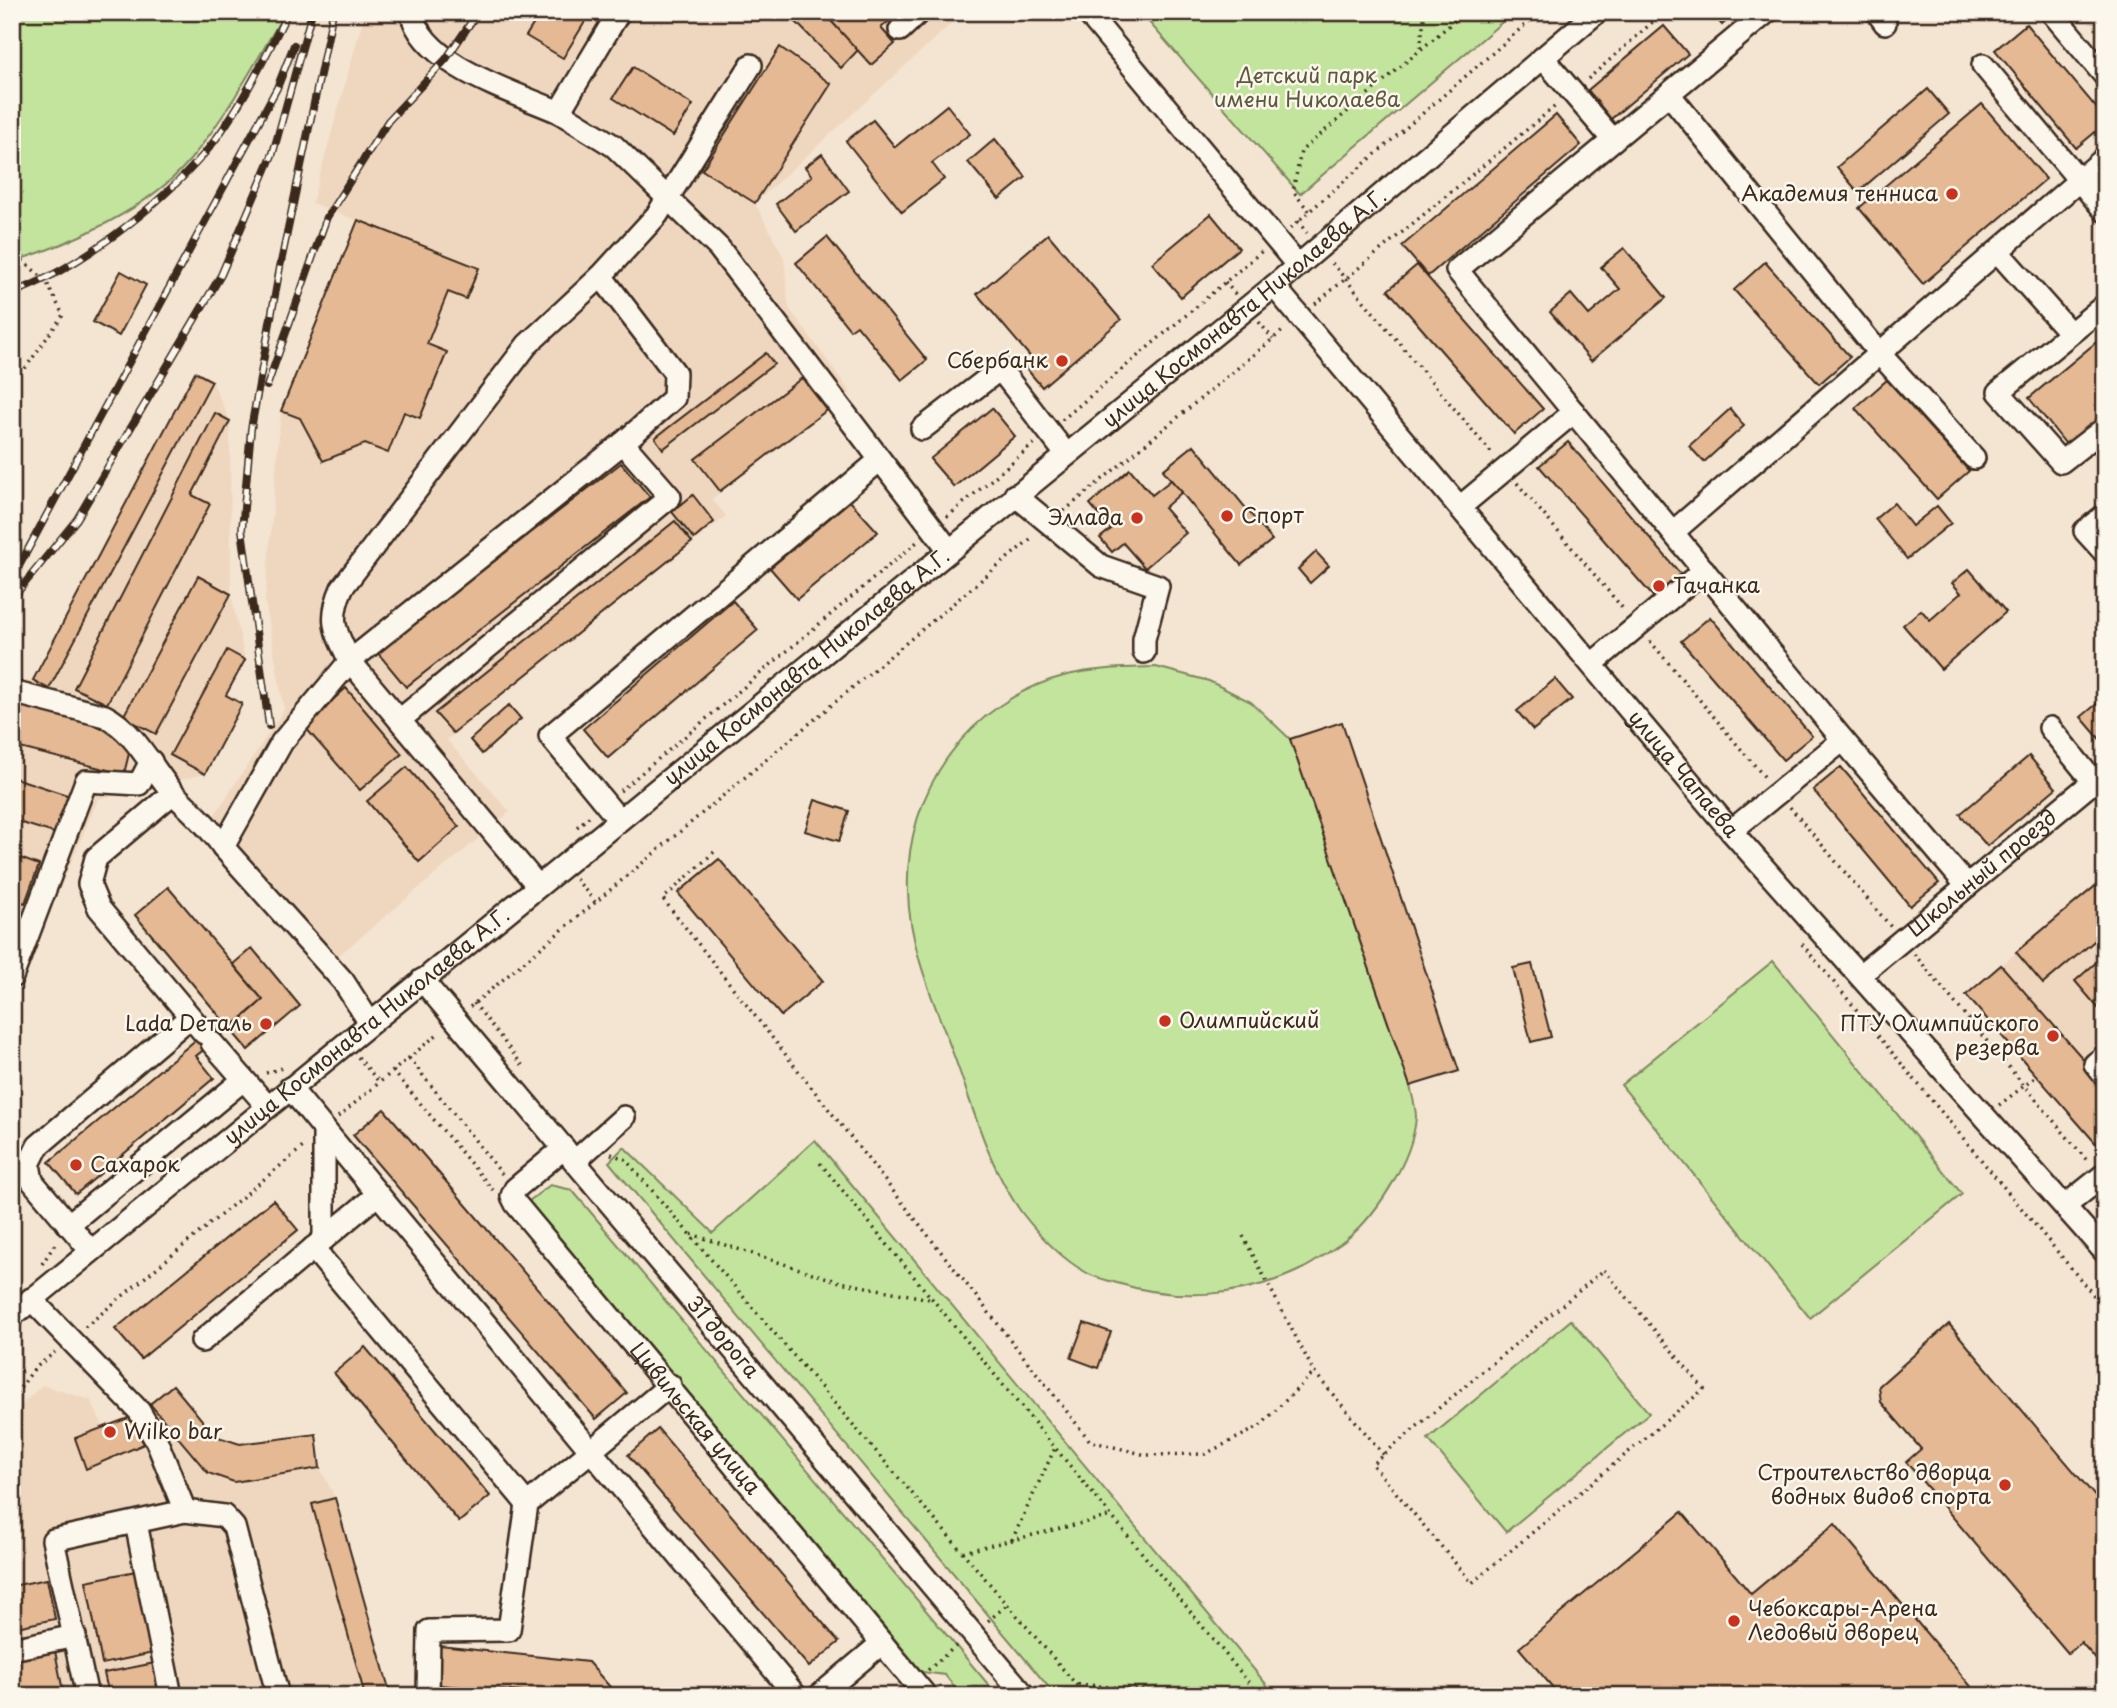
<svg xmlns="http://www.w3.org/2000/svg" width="2117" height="1708" viewBox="0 0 2117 1708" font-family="'Playpen Sans',sans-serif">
<rect width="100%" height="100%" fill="#f4e4d2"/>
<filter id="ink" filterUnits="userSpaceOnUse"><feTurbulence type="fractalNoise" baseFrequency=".0143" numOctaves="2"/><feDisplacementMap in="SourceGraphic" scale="14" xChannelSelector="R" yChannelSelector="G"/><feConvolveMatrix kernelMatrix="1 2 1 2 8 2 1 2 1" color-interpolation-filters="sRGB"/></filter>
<g filter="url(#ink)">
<!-- built -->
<g fill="#efd7bf">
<path d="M365 12H964L755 203 784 258 789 308 851 393 712 499 726 516 447 740 510 812 332 961 208 825 284 710 265 600 281 411 358 221 312 203Z"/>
<path d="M195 372 212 381 230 421 231 594 245 660 226 695 242 704 205 774 98 799 12 1001V683L33 680Z"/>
<path d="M2105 878V1154L1966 995Z"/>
<path d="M42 1385 90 1400 103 1426 131 1417 150 1404 208 1472 234 1482 320 1468 335 1498 391 1696H12V1414Z"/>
</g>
<!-- green -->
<g fill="#c2e49d" stroke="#7e875e" stroke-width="2">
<path d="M12 12H285C256 62 227 115 190 160 149 209 72 243 12 262Z"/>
<path d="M1140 12H1514L1300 194Z"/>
<path d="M1156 667 1209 681 1251 702 1290 739 1410 1086C1412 1095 1416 1108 1416 1117 1413 1160 1374 1221 1339 1245 1327 1253 1315 1263 1302 1269 1244 1297 1178 1302 1117 1283 1107 1280 1095 1278 1087 1273 1062 1259 1039 1235 1022 1213 988 1167 974 1109 954 1056 935 1004 909 948 908 892 904 791 969 700 1067 675 1097 668 1126 668 1156 667Z"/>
<path d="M1773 961 1962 1194 1810 1318 1621 1085Z"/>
<path d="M815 1140 1276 1696H1056L609 1162 624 1147 713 1233Z"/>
<path d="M550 1185 572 1190 998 1696H962L945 1675 922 1672 529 1201Z"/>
<path d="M1571 1320 1649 1413 1506 1532 1428 1439Z"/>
</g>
<!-- building -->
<g fill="#e4b994" stroke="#3b2a1e" stroke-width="2">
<path d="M541 12H591L563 58 526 36Z"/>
<path d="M792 12H823L858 50 841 68 789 15Z"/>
<path d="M823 12H899L881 28 895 44 871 65Z"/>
<path d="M1711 12H1736L1722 25Z"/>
<path d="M2026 24 2105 118V124L2076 148 1995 50Z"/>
<path d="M1664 26 1688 54 1611 119 1588 90Z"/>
<path d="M780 47 831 84 755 203 702 170Z"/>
<path d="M633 67 693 105 673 136 613 98Z"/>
<path d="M1928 89 1949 114 1858 192 1837 167Z"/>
<path d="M1982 104 2046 179 1923 284 1859 208Z"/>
<path d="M947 105 970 134 932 163 944 179 902 212 846 141 873 120 895 147Z"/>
<path d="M1556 115 1581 145 1428 276 1402 246Z"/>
<path d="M995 139 1026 177 999 199 968 162Z"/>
<path d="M822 154 849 191 796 231 776 204 812 176 805 167Z"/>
<path d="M1211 214 1239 248 1181 297 1152 263Z"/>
<path d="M358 220 479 268 466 299 448 292 427 344 447 352 420 418 404 412 388 453 365 444 323 461 300 418 281 411Z"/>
<path d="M1048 234 1121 320 1042 387 1025 367 1033 360 977 294Z"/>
<path d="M827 237 927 360 902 380 857 325 850 330 796 263Z"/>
<path d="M1624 248 1666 298 1591 361 1550 312 1571 294 1589 315 1620 289 1601 267Z"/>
<path d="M1765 262 1850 357 1819 384 1734 290Z"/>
<path d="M1417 265 1543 409 1514 434 1388 290Z"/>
<path d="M121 271 146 285 119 336 93 322Z"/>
<path d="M2105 335V418L2069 448 2029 398Z"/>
<path d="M766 353 774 364 663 449 655 438Z"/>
<path d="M195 372 212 381 49 689 33 680Z"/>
<path d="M802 378 827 410 720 491 695 459Z"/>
<path d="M1887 380 1969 471 1937 499 1855 408Z"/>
<path d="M992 408 1015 436 954 487 930 459Z"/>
<path d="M1730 409 1744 426 1704 462 1689 446Z"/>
<path d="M215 413 230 421 192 495 210 504 107 704 74 688Z"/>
<path d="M1568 442 1684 578 1657 601 1539 466Z"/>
<path d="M1194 445 1272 540 1241 565 1163 470Z"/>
<path d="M621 463 650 497 406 687 377 652Z"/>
<path d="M1130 469 1152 495 1171 480 1182 492 1164 508 1186 533 1145 568 1123 543 1112 552 1100 538 1111 529 1090 504Z"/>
<path d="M693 495 714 522 694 539 672 512Z"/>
<path d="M850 501 878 532 797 599 770 568Z"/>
<path d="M1894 503 1912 526 1937 506 1951 523 1907 559 1875 519Z"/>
<path d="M675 521 692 542 453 733 435 713Z"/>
<path d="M1316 552 1329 566 1310 583 1298 569Z"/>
<path d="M1969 569 2006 612 1941 669 1903 625 1921 610 1930 620 1961 593 1952 583Z"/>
<path d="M198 576 231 594 156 734 123 717Z"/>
<path d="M733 601 758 630 608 758 583 729Z"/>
<path d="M1710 617 1812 736 1783 760 1681 641Z"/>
<path d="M227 650 245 660 226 695 242 704 205 774 170 755Z"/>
<path d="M1555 679 1572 699 1533 730 1517 711Z"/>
<path d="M346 688 402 754 360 790 304 726Z"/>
<path d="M2105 697V743L2104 744 2081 717Z"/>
<path d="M12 701 109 726 130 749 124 774 12 746Z"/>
<path d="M509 705 521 719 482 754 470 740Z"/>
<path d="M1342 722 1459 1071 1410 1086 1290 739Z"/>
<path d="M2029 756 2056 788 1987 846 1960 814Z"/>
<path d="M407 767 459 827 419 862 367 801Z"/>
<path d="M1841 767 1939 883 1910 906 1813 790Z"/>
<path d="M12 777 70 796 57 834 12 820Z"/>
<path d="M815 800 849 811 839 841 805 831Z"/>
<path d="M12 855 39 865 25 903 12 899Z"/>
<path d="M719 859 823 981 781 1016 678 893Z"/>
<path d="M2105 878V932L2043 984 2016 952Z"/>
<path d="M168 887 263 1000 212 1043 204 1033 221 1018 135 915Z"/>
<path d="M252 948 300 1006 248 1050 230 1029 263 1000 233 964Z"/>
<path d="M2099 960 2105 967V1016L2075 981Z"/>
<path d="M1532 964 1551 1037 1531 1042 1513 968Z"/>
<path d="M2001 965 2105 1084V1142L2099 1147 1966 995Z"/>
<path d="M204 1033 212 1043 196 1056 214 1078 76 1194 49 1162Z"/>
<path d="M384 1109 627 1393 596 1419 353 1135Z"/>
<path d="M273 1200 298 1230 141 1359 115 1329Z"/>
<path d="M1084 1323 1111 1332 1098 1368 1071 1358Z"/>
<path d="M1949 1324 2105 1508V1670L2081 1642 2068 1653 1906 1462 1921 1449 1881 1402 1879 1386Z"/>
<path d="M365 1347 490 1496 459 1522 334 1373Z"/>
<path d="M173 1385 215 1436 240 1444 316 1434 320 1468 234 1482 208 1473 150 1404Z"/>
<path d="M131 1417 144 1444 86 1469 75 1438Z"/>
<path d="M658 1429 839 1642 809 1667 628 1455Z"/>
<path d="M335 1498 391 1696H365L312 1504Z"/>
<path d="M1682 1512 1751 1594 1835 1524 1979 1696H1560L1519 1648Z"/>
<path d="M136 1571 153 1653 102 1664 86 1581Z"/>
<path d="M47 1579 55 1619 12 1628V1586Z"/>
<path d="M440 1646 588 1662 618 1696H569L439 1685Z"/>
<path d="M55 1651 63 1691 42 1696H12V1660Z"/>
<path d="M155 1663 162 1696H109L104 1673Z"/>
</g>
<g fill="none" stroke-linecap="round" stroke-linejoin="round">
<!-- minor casing -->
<g stroke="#3b2a1e" stroke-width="26">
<g id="minor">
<path d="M411 12C423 66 514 92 559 112"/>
<path d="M619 12 559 112 614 146 719 248 949 550"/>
<path d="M1087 12 1298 266"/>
<path d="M1767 12 1457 270 1843 740 1967 886"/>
<path d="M1877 12 1885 23"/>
<path d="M2053 14 2105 76"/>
<path d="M900 30 919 12"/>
<path d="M1543 58 1613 140"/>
<path d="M1983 65 2105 211"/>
<path d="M1669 94 1879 353 1974 458"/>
<path d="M1998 252 2070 333"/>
<path id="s1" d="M1274 286 1731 831 2105 1252"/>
<path d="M2105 305 1999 392 2061 462 2105 428"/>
<path d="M922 429 1000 369 1066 454"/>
<path d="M1015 495 1101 566 1158 586 1144 639V652"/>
<path d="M1460 507 1574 412"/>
<path d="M2105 515 2085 531 2105 553"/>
<path d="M1673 532 2105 158"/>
<path d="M1592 664 1704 570"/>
<path d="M12 692 105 716C137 733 151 768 174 794 192 812 209 826 223 847L343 981 370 1023"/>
<path d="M401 719 670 497 623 443 674 398 675 373 601 276"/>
<path d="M2050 728 2093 781"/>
<path d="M173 793 96 858 89 884 99 908 204 1033"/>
<path d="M619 820 550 736 880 460"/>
<path d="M1731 831 1843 740"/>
<path d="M223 847 282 742 350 661 623 443"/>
<path d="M538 886 350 661C335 631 328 620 342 588L527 345 601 276 657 215 751 65"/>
<path id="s2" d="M1860 975 2105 772"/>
<path d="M12 977 86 781 139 784 151 761"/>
<path id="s3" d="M422 980 1025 1696"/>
<path d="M212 1043 267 1106"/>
<path d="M2105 1056 2095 1064 2105 1076"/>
<path d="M290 1088 591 1451 527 1504 313 1248"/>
<path id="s4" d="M564 1148 515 1189 512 1196 516 1204 926 1696"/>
<path d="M575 1161 624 1117"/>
<path d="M2065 1206 2105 1174"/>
<path d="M68 1225 243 1080"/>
<path d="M324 1239V1129"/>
<path d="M90 1250 32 1181 29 1164 38 1146 190 1017"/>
<path d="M31 1299 139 1411 157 1442 185 1511 224 1516 234 1527 278 1696"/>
<path id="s5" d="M12 1316 1274 286 1597 12"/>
<path d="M202 1341 378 1194"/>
<path d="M670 1385 591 1451 796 1696"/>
<path d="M136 1523 171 1696"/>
<path d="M12 1649 75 1636"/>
<path d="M87 1696 53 1540 185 1511"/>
<path d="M428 1696 429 1631 509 1630 527 1504"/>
<path d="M819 1696 882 1643"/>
</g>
</g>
<!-- path -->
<g stroke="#3b2a1e" stroke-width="3.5" stroke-dasharray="2 5" stroke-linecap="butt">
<path d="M1420 48 1425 12"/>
<path d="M1588 79 1664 12"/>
<path d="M1309 211 1293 191 1301 151 1465 12"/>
<path d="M1298 221 1307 233"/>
<path d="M1290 228 1540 12"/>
<path d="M12 251 46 281 63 315 12 387"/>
<path d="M1332 263 1494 456"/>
<path d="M1225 282 1236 295"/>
<path d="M1315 304 1558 104"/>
<path d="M1259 322 1273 339"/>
<path d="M1062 420 1262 251"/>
<path d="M1517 483 1625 611"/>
<path d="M1064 511 1285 329"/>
<path d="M947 517 1035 443"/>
<path d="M1650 641 1767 780"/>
<path d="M620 791 917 542"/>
<path d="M1790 807 1891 927"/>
<path d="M577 827 590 816"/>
<path d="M714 852 663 899 1090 1441 1146 1455 1205 1454 1259 1427 1314 1372 1384 1455"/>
<path d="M576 879 595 902"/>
<path d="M1802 944 2105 1309"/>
<path d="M1914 954 2089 1163"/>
<path d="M474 1003 523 1066"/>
<path d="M470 1007 1034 536"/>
<path d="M358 1057 379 1082"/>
<path d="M409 1058 502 1174"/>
<path d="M393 1071 493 1190"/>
<path d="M266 1073 282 1068"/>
<path d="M1999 1105 2036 1077"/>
<path d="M338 1117 440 1032"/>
<path d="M611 1154 625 1159 1086 1696"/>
<path d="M820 1163 1260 1696"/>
<path d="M691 1234 840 1282 930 1299"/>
<path d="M1243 1236 1314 1372"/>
<path d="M42 1264 57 1241"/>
<path d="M1604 1270 1704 1389 1472 1583 1372 1464Z"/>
<path d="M85 1327 303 1147"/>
<path d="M12 1399 34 1369 55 1352"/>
<path d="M1012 1540 1055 1448"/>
<path d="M963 1552 1111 1516"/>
<path d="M988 1621 1008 1604"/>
<path d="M928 1670 957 1645"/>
<path d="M1078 1684 1205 1696"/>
</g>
<!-- minor -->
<use href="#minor" stroke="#fbf7ec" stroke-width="21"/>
<!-- rail casing -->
<g stroke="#3b2a1e" stroke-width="8">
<g id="rail">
<path d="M12 293C77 270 159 206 204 154 237 115 265 58 288 12"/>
<path d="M267 386 327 217 388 121 446 59 478 12"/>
<path d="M12 579 277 88 294 45"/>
<path d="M12 599 77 519 221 275 273 153 312 12"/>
<path d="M269 726 242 530 251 429 280 267 333 12"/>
</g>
</g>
<!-- rail -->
<use href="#rail" stroke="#fbf7ec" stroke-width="5" stroke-dasharray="16" stroke-linecap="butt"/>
</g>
</g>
<!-- markers -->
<g fill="#c8321e" stroke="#fbf7ec" stroke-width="2.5">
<circle cx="1952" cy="194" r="7"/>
<circle cx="1062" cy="361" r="7"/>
<circle cx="1227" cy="516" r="7"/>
<circle cx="1137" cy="518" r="7"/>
<circle cx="1659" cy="586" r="7"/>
<circle cx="1165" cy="1021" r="7"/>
<circle cx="266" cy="1024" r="7"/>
<circle cx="2053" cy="1036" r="7"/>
<circle cx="76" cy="1165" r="7"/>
<circle cx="110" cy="1432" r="7"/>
<circle cx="2005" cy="1485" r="7"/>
<circle cx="1734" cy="1621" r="7"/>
</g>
<g text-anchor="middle" stroke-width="5" stroke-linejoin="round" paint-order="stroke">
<!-- park labels -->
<g font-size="21" fill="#5d583e" stroke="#fbf7ec">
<text x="1307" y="83">Детский парк<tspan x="1307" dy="24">имени Николаева</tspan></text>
</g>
<!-- poi labels -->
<g font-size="21" fill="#3b2a1e" stroke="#fbf7ec" text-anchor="end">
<text x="1938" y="201">Академия тенниса</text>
<text x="1048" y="368">Сбербанк</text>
<text x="1241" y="523" text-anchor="start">Спорт</text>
<text x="1123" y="525">Эллада</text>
<text x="1673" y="593" text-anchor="start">Тачанка</text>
<text x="1179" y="1028" text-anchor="start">Олимпийский</text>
<text x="252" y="1031">Lada Dеталь</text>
<text x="2039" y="1031">ПТУ Олимпийского<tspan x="2039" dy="24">резерва</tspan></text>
<text x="90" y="1172" text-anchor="start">Сахарок</text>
<text x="124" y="1439" text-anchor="start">Wilko bar</text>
<text x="1991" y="1480">Строительство дворца<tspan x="1991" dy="24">водных видов спорта</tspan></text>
<text x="1748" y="1616" text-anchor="start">Чебоксары-Арена<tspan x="1748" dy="24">Ледовый дворец</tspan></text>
</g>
<!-- street labels -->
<g font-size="21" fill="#3b2a1e" stroke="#fbf7ec">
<text dy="7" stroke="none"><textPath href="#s5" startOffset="1592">улица Космонавта Николаева А.Г.</textPath></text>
<text dy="7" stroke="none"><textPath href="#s5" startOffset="1026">улица Космонавта Николаева А.Г.</textPath></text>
<text dy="7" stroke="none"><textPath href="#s1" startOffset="637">улица Чапаева</textPath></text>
<text dy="7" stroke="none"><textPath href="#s2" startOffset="159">Школьный проезд</textPath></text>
<text dy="7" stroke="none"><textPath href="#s5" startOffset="458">улица Космонавта Николаева А.Г.</textPath></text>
<text dy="7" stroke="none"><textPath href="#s3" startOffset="467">31 дорога</textPath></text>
<text dy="7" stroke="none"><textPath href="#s4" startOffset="360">Цивильская улица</textPath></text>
</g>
</g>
<!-- margin -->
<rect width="2117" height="1708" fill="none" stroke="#fbf7ec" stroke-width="42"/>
<rect x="21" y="21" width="2075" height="1666" fill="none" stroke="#3b2a1e" stroke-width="2.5" filter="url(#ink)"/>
</svg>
